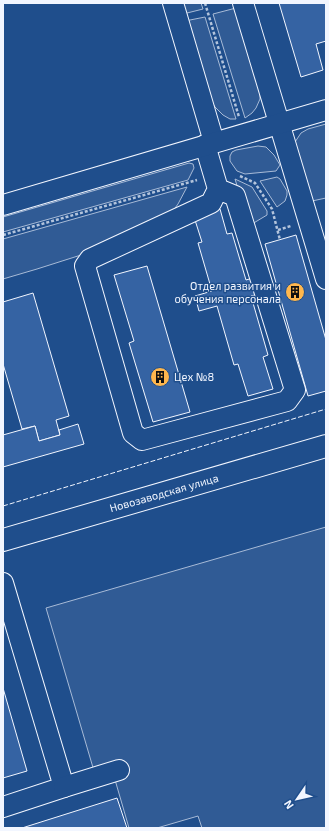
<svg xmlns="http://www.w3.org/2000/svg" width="329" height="831" viewBox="0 0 329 831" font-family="'Exo 2',sans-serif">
<rect width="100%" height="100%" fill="#1f4e8c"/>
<!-- built -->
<g fill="#305b95" stroke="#a8bbd7">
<path d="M180 3H201L203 9 183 14Z"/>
<path d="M236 8 260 89V99L256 108 252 113 245 118 213 14Z"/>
<path d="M205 17 236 119H230L223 115 215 107 209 97 185 21Z"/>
<path d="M326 124V198L312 201 295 142 301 133 308 129Z"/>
<path d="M258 146 266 147 274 155 280 165 276 171 245 174 237 171 230 161V156L232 152 236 150Z"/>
<path d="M189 163 193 164 194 168 188 180 3 232V217Z"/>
<path d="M277 177 280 179 287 191V195L285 201 277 207 260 181Z"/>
<path d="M235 179 252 187 267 211V215L252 224 248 222Z"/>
<path d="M187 187 178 204 170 215 81 255 37 269 3 279V239Z"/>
<path d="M326 527V828H202L198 816 157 828H129L111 766 94 771 46 608Z"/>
</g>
<!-- building -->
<g fill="#3563a3" stroke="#f2f6ff">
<path d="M279 3H326V41L316 44 323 70 301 77Z"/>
<path d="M220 209 227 234 232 233 246 280 266 274 271 291 251 296 268 355 263 357 273 389 248 396 238 364 234 365 217 306 199 311 195 296 212 291 198 243 202 242 194 217Z"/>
<path d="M296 235 326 340V391L308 396 265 244Z"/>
<path d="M147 266 190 412 153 422 129 343 134 341 114 275Z"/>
<path d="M33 293 69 416 56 420 60 435 39 441 35 426 22 429 3 364V302Z"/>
<path d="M78 424 84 444 3 467V435L35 426 39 441 60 435 59 430Z"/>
<path d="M3 688 27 771 3 778Z"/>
<path d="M117 798 127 828H22Z"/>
</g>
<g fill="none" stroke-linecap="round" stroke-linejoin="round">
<!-- minor casing -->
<g stroke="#f2f6ff" stroke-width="22">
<g id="minor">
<path d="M173 3 214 142"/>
<path d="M243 3 326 279"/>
<path d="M205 145 218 189 211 203 90 259 85 266 133 433 142 440 287 401 295 390 235 196 218 189"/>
<path d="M3 205 326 110"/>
<path d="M3 583 64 787 3 807"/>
<path d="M64 787 119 770"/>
</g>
</g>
<!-- major casing -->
<g stroke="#f2f6ff" stroke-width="24">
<path id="major" d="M3 540 326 446"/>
</g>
<!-- path -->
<g stroke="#b3c4dc" stroke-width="2.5" stroke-dasharray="3 2" stroke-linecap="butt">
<path d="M205 3 239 117"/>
<path d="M240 176 255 183 272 209 280 240"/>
<path d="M278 230 291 226"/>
<path d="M3 235 197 180"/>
</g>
<!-- minor -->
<use href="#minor" stroke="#1f4e8c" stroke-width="20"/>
<!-- major -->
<use href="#major" stroke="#1f4e8c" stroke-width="22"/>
<!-- fence -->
<path stroke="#f2f6ff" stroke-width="1" stroke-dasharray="5 2" stroke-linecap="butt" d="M3 506 326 409"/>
</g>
<!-- icons -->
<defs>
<g id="building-disc" transform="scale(1)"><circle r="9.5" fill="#ffb74d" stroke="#1f4e8c"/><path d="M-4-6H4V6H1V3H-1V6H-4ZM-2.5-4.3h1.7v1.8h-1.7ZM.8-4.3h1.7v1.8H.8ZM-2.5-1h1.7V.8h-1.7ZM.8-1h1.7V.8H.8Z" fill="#111"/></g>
</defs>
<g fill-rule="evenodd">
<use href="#building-disc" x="295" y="292"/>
<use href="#building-disc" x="160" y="377"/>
</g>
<g text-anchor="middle" stroke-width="3" stroke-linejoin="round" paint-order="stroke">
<!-- poi labels -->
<g font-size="11" fill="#f2f6ff" stroke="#1f4e8c" text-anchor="end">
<text x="281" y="290">Отдел развития и<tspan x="281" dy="13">обучения персонала</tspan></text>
<text x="174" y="381" text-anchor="start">Цех №8</text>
</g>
<!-- street labels -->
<g font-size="11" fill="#f2f6ff" stroke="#1f4e8c">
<text transform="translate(164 493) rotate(-16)" y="4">Новозаводская улица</text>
</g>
</g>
<!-- border -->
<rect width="329" height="831" fill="none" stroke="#f2f6ff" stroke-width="8"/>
<!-- north arrow -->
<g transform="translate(297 799) rotate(236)" stroke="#1f4e8c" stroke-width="3" paint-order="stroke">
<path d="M0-3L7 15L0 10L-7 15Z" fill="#f2f6ff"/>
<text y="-6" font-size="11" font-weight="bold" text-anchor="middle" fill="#f2f6ff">N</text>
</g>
</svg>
